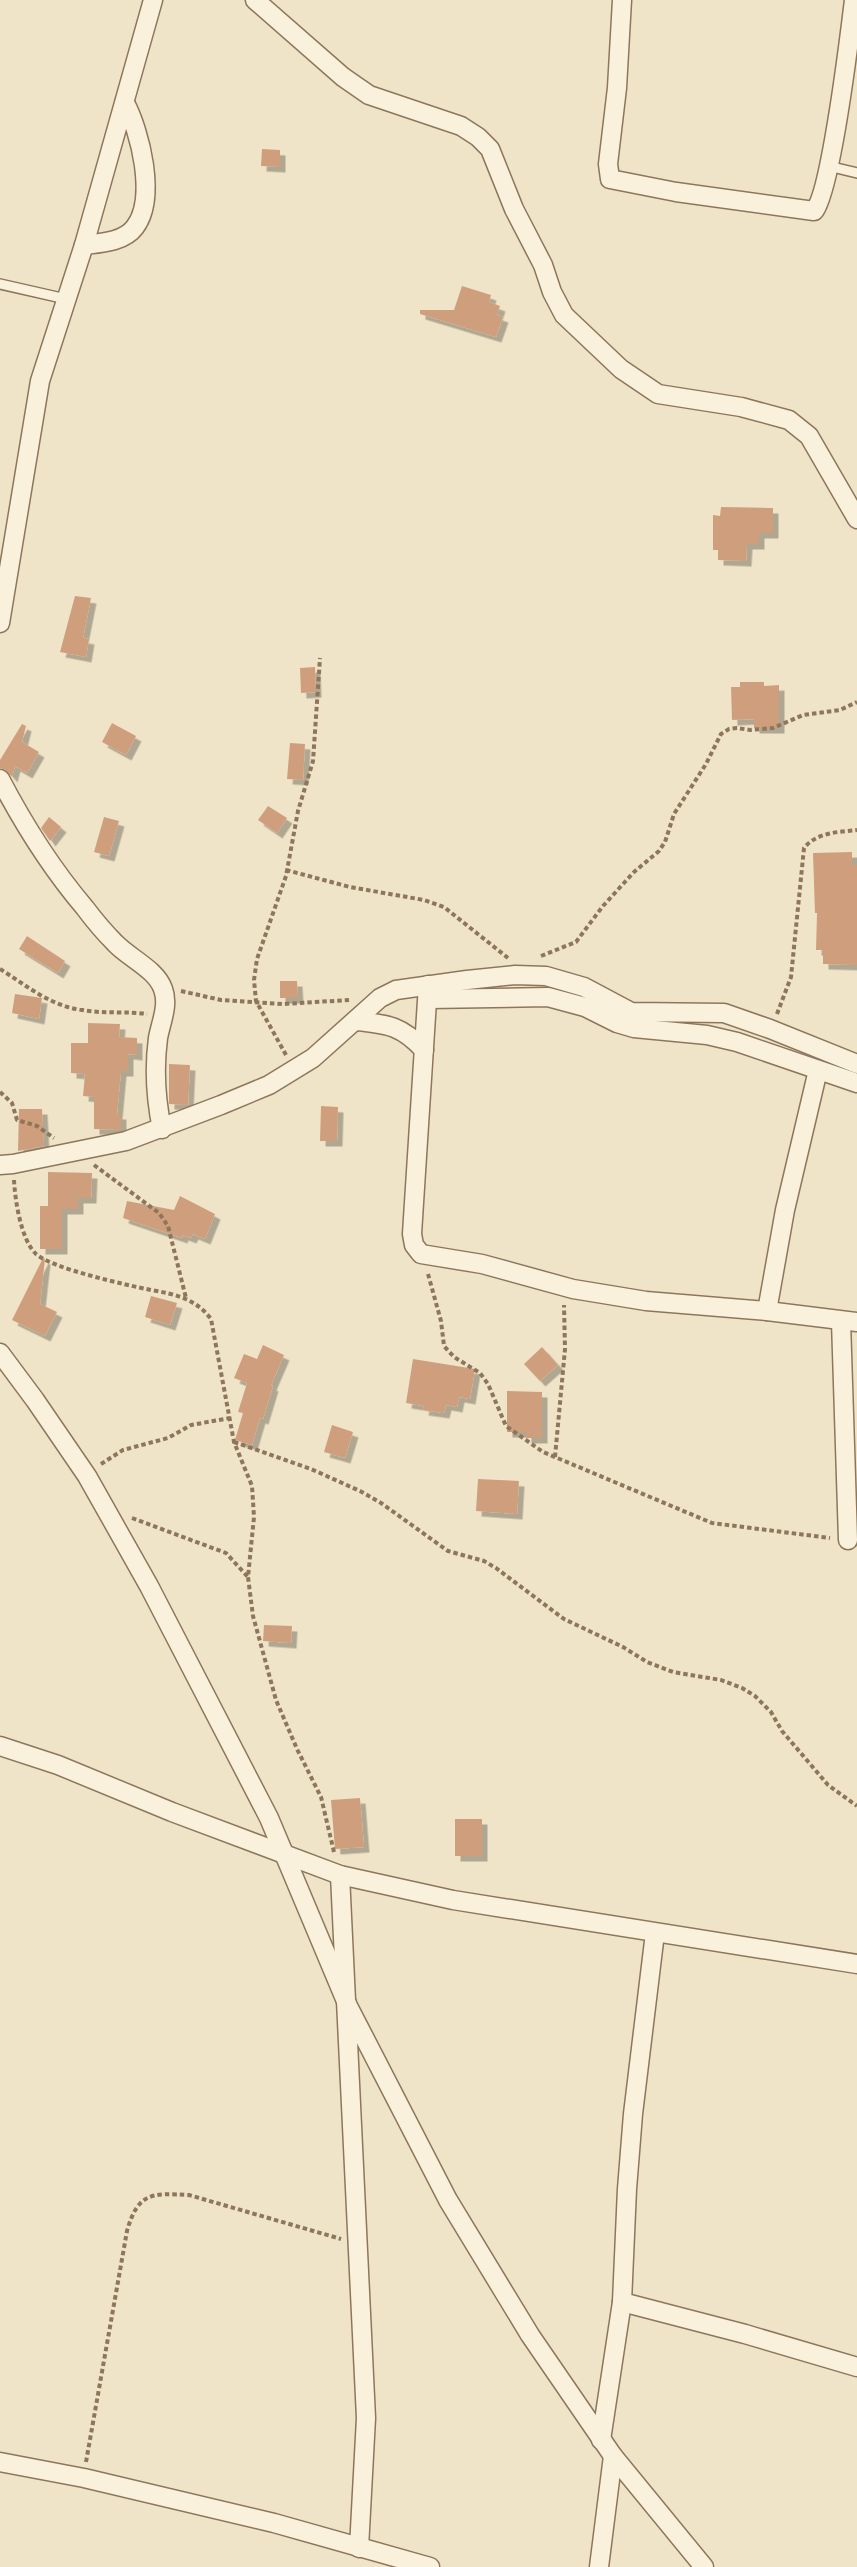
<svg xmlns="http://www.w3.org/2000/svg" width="857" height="2567" viewBox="0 0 857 2567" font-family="'Times New Roman',serif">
<defs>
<filter id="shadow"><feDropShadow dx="5.5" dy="5.5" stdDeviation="0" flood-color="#0004"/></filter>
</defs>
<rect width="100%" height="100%" fill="#f0e4c8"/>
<!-- building -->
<g fill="#cf9f7d" filter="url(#shadow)">
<path d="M262 149 280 150V167L261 166Z"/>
<path d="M462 286 491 295 489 302 500 306 497 315 503 317 496 337 420 314V310H454Z"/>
<path d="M721 507 773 508V533H759V544H747L746 561 718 560V550H713V515L720 516Z"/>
<path d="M75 596 91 598 83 638 89 639 86 657 60 652Z"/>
<path d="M315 667 316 692 301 693 300 668Z"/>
<path d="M740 682H764V686L779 685V728H754V719L732 720 731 687H740Z"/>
<path d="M112 723 136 736 126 755 102 742Z"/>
<path d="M22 724 26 726 22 742 39 752 27 773 15 766 12 777 6 770 0 768V760Z"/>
<path d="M290 743 305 744 303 780 287 779Z"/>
<path d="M268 806 287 818 277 833 258 820Z"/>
<path d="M49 817 61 827 50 841 41 828Z"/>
<path d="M104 817 119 821 109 856 94 852Z"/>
<path d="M852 852V865H857V965L823 964V950H816L817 913H815L813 853Z"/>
<path d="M27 936 65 961 58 973 19 949Z"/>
<path d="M280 981H297L298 998H280Z"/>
<path d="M15 994 42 998 39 1019 12 1013Z"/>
<path d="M88 1023 120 1024 119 1037 137 1038V1055L128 1054V1071H121L117 1114H121V1130L94 1129V1097L83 1096 85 1074 71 1073V1043H88Z"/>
<path d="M169 1064 190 1065 188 1105 169 1104Z"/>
<path d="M321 1106 338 1107 337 1141H320Z"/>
<path d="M19 1109H42L44 1146 18 1151Z"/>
<path d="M48 1172 92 1173 91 1198H78V1209H62V1249H40V1206H48Z"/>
<path d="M180 1196 215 1214 205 1239 193 1234 191 1238 183 1235 182 1238 123 1218 127 1201 174 1210Z"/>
<path d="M43 1258 45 1259 40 1304 57 1312 45 1336 12 1320Z"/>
<path d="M151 1296 177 1303 170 1325 145 1317Z"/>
<path d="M263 1345 284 1355 271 1385 273 1386 263 1419 260 1418 252 1445 235 1440 243 1413 238 1412 247 1383 234 1378 244 1354 257 1359Z"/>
<path d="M542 1347 558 1365 540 1381 524 1364Z"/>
<path d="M413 1359 475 1369 470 1399 459 1397 457 1407 446 1405 444 1413 423 1410 424 1406 406 1403Z"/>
<path d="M507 1391 542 1392V1438H526V1432H507Z"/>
<path d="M332 1425 353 1432 345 1458 324 1452Z"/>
<path d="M478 1479 519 1481 517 1514 476 1511Z"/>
<path d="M264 1625 292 1626 291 1643 263 1641Z"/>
<path d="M360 1798 364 1847 335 1849 331 1800Z"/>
<rect x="455" y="1819" width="27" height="37"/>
</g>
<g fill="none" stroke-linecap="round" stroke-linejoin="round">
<!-- lane casing -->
<g stroke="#8d765c" stroke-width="12">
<g id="lane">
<path d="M828 166 857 173"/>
<path d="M0 284 66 299"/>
</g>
</g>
<!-- street casing -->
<g stroke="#8d765c" stroke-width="21">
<g id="street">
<path d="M255 0 343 77 369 95 461 126 478 137 490 149 514 209 543 265 552 292 564 315 621 369 658 394 741 407 789 420 809 436 857 519"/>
<path d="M622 0 617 88 608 164 610 179 676 192 814 211C831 193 850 33 854 0"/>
<path d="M84 245C101 243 124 242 135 227 157 198 140 131 125 103"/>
<path d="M0 623 40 381 84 245 153 0"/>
<path d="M0 779C24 825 51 868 85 908 94 920 104 932 115 943 129 958 156 969 163 989 169 1005 161 1022 158 1038 154 1068 156 1100 162 1129"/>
<path d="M428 985 412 1234 414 1245 421 1254 482 1264 573 1289 646 1301 767 1311 857 1322"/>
<path d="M428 999 548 997 585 1007 617 1023 634 1028 707 1035 737 1042 857 1083"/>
<path d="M356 1021C388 1024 402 1026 424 1050"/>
<path d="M0 1165 13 1164 126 1141 221 1105 269 1085 313 1058 380 998 396 990 467 980 515 975 546 976 584 987 631 1012 724 1013 770 1029 857 1064"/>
<path d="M767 1311 785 1210 818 1070"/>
<path d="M841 1321 848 1540"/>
<path d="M0 1353 35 1400 87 1476 149 1586 269 1818 348 2006 448 2200 530 2335 613 2456 704 2567"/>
<path d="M0 1746 58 1765 172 1812 340 1875 453 1900 857 1964"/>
<path d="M340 1875 366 2418 359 2548"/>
<path d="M622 2302 745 2334 857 2367"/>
<path d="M601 2440 622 2302 627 2189 633 2114 655 1933"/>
<path d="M0 2462 84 2478 274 2523 430 2567"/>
<path d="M599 2567 613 2456"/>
</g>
</g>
<!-- path -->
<g stroke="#8d765c" stroke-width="4" stroke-dasharray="4.5 3" stroke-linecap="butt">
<path d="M286 870 350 887 424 900 444 907 508 958"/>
<path d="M541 956 576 942 603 906 634 872 659 851 665 842 674 814 706 764 721 734 729 729 737 728 750 730 773 728 803 715 840 710 857 702"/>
<path d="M0 969C26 985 50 1006 82 1010 104 1014 126 1011 147 1014"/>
<path d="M181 991 221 1000 283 1004 349 1000"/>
<path d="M777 1014 791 977 804 848C817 832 839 832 857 830"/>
<path d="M286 1055 256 1001 254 980 257 959 286 876 298 811 313 761 320 658"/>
<path d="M0 1092 12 1103 17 1120 37 1126 54 1138"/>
<path d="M94 1165 159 1213 168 1226 186 1298"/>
<path d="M14 1180C15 1200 21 1240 36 1254 53 1269 127 1285 151 1290 175 1294 196 1299 211 1319L234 1442 252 1486 254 1517 248 1577 253 1616 276 1700 297 1749 321 1797 334 1852"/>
<path d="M428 1274 441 1321 444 1346 454 1357 480 1373 488 1384 506 1426 543 1452 712 1523 830 1538"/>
<path d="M234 1442 311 1469 360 1491 381 1503 448 1551 484 1561 496 1568 564 1619 623 1647 647 1662 673 1672 721 1680 742 1688 755 1696 771 1712 782 1731 828 1785 857 1806"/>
<path d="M555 1457 565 1349 564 1305"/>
<path d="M101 1464 123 1450 168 1438 191 1425 230 1418"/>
<path d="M132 1518 226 1553 248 1577"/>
<path d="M86 2462 127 2231C138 2192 152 2193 189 2195L341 2239"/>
</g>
<!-- lane -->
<use href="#lane" stroke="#faf1dc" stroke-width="9"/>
<!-- street -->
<use href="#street" stroke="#faf1dc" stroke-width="18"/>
</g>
</svg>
